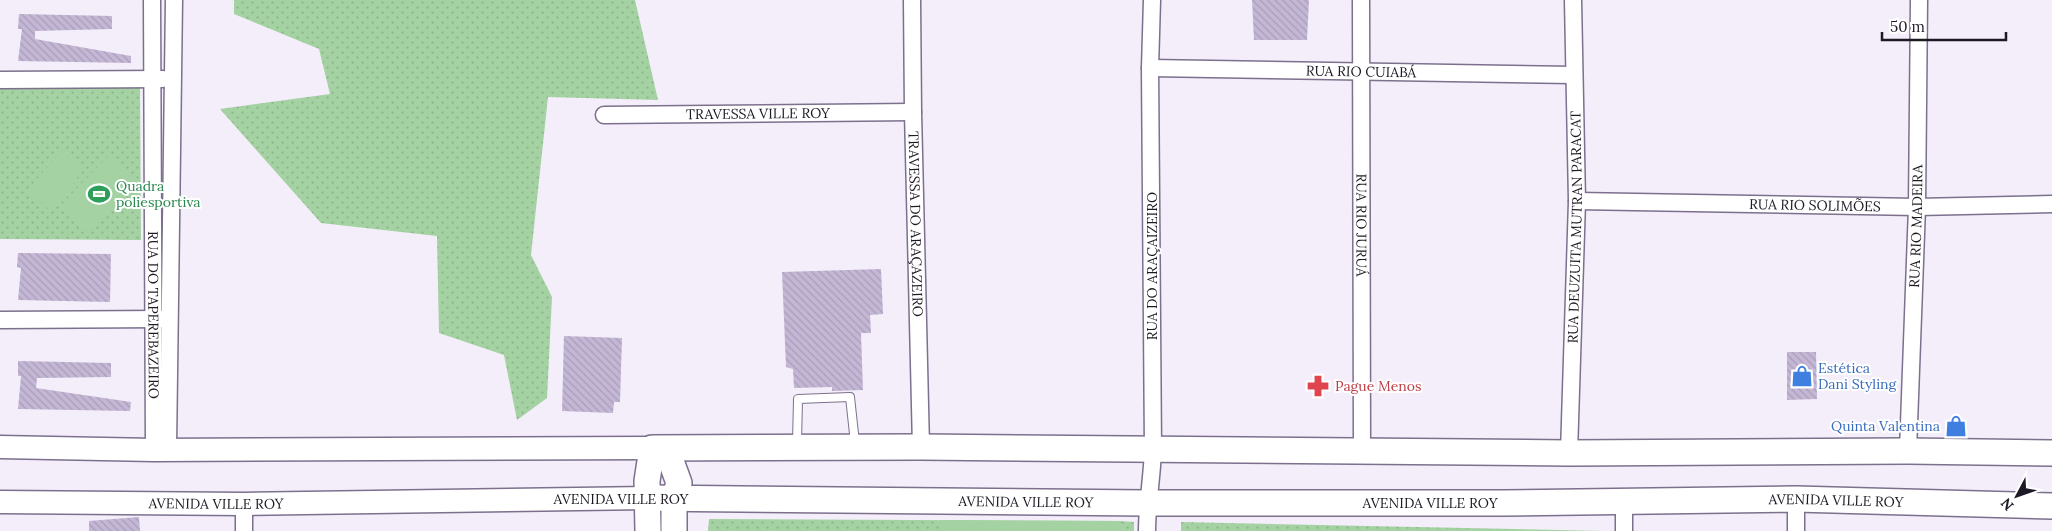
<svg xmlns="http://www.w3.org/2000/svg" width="2052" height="531" viewBox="0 0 2052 531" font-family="Lora,serif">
<defs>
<pattern id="grass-dots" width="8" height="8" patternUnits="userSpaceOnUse" patternTransform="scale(1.25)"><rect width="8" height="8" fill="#a5d2a2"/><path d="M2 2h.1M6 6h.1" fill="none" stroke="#8eb48b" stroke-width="1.8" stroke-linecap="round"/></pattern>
<pattern id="building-back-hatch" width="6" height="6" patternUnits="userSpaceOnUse" patternTransform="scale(1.25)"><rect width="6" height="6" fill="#c4b7d5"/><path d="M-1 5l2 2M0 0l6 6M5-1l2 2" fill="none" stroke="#a89db7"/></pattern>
</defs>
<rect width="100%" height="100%" fill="#f3eefa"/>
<!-- grass -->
<g fill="url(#grass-dots)">
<path d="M234 0H635L658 100 548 97 531 255 552 297 547 398 517 420 504 355 439 333 437 236 321 223 220 109 330 94 319 49 234 14Z"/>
<path d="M140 87 141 240 0 239V88Z"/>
<path d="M709 519 1120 521 1134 522V531H708Z"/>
<path d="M1181 522 1603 531H1181Z"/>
</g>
<!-- garden -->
<g fill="#a5d2a2">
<path d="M62 151 84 170 50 210 27 190Z"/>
<path d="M110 154 139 181 89 233 60 206Z"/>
<path d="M940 520 1120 521V531H940Z"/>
</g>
<!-- building -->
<g fill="url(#building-back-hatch)">
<path d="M1252 0H1309L1307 40H1254Z"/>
<path d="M19 14 112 16V29L35 31V39L131 56V63L18 61 22 29H18Z"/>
<path d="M18 253 111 254 110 302 18 300 21 268 17 267Z"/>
<path d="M881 269 883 314 870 315 871 333H861L863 390 832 391V387L794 388 793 369 786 367 782 272Z"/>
<path d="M564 336 622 338 620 402H614L613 413 562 411Z"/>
<path d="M1787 352H1816L1817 399 1787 400Z"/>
<path d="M18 361 111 363V377L37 378 36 388 131 402 130 411 18 409 21 376H18Z"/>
<path d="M139 517 140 531H89V521Z"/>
</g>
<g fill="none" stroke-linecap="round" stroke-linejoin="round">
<!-- lane casing -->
<g stroke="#7c708c" stroke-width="10">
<path id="lane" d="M797 443 798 399 850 397 855 443"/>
</g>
<!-- street casing -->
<g stroke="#7c708c" stroke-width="19">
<g id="street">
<path id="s1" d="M152 0 154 450"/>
<path id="s2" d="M912 0 913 112 921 447"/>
<path id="s3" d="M1361 0 1362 451"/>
<path id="s4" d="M1150 68 1573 75"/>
<path d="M0 80 163 79"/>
<path id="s5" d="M604 115 913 112"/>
<path id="s6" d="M1577 201 1917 207 2052 204"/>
<path d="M0 320 163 319"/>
<path d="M168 448 174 0"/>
<path id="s7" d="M1908 451 1917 207 1919 0"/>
<path id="s8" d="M1569 453 1577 201 1573 0"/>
<path d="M1796 499V531"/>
<path d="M244 531V504"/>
<path d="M1147 531C1147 504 1152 478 1153 450L1150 68 1152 0"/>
<path d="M1624 531V500"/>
</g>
</g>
<!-- secondary casing -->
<g stroke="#7c708c" stroke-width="25">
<g id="secondary">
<path d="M0 447 154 450 652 448"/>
<path id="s9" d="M0 502 244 504 648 498"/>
</g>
</g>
<!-- primary casing -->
<g stroke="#7c708c" stroke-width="28">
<g id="primary">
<path d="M664 449 671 461 679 483 674 499V531"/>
<path id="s10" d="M648 498 1147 503H1504L1796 499 2052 506"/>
<path d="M648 531 647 481 652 448 921 447 1569 453 1908 451 2052 453"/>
</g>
</g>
<!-- lane -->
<use href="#lane" stroke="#fff" stroke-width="8"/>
<!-- street -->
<use href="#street" stroke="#fff" stroke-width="16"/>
<!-- secondary -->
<use href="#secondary" stroke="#fff" stroke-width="22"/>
<!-- primary -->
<use href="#primary" stroke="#fff" stroke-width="25"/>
</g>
<!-- icons -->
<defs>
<g id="stadium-bare" transform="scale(1.725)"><path d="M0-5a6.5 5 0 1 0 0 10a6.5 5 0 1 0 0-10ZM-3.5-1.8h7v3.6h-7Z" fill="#2e9e5b" stroke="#fff" stroke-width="2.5" paint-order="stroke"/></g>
<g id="shop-bare" transform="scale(1.725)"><path d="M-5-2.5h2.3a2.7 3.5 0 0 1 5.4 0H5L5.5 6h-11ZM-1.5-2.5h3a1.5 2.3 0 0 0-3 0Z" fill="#3f7fe0" stroke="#fff" stroke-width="2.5" paint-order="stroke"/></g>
<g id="pharmacy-bare" transform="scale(1.725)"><path d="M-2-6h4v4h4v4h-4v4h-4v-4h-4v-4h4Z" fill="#e0444e" stroke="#fff" stroke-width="2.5" paint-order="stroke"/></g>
</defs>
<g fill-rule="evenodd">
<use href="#stadium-bare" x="99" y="194"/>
<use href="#shop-bare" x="1802" y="376"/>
<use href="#pharmacy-bare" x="1318" y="386"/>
<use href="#shop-bare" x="1956" y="426"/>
</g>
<g text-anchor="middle" stroke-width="4" stroke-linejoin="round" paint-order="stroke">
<!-- street labels -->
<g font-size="14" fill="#1e1924" stroke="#fff">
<text dy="5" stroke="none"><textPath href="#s4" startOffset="211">RUA RIO CUIABÁ</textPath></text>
<text dy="5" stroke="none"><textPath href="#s5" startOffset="154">TRAVESSA VILLE ROY</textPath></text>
<text dy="5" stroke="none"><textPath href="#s6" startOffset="238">RUA RIO SOLIMÕES</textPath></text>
<text dy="5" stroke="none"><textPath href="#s2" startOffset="224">TRAVESSA DO ARAÇAZEIRO</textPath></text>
<text dy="5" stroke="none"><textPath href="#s3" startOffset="225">RUA RIO JURUÁ</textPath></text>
<text dy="5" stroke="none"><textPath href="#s7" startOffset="225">RUA RIO MADEIRA</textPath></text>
<text dy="5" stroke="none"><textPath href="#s8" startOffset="226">RUA DEUZUITA MUTRAN PARACAT</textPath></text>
<text transform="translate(1152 266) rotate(-90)" y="5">RUA DO ARAÇAIZEIRO</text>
<text dy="5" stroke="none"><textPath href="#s1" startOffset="315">RUA DO TAPEREBAZEIRO</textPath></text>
<text x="621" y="504">AVENIDA VILLE ROY</text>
<text dy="5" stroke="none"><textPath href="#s10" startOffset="1188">AVENIDA VILLE ROY</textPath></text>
<text dy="5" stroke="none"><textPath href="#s10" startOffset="378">AVENIDA VILLE ROY</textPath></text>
<text dy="5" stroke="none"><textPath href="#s9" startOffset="216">AVENIDA VILLE ROY</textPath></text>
<text dy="5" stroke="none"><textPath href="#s10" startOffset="782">AVENIDA VILLE ROY</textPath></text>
</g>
<!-- leisure labels -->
<g font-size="14" fill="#27864d" stroke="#fff" text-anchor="start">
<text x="116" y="191">Quadra<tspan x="116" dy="16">poliesportiva</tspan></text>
</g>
<!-- shop labels -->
<g font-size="14" fill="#366cbe" stroke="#fff" text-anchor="start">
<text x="1818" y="373">Estética<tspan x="1818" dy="16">Dani Styling</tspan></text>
<text x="1940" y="431" text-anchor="end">Quinta Valentina</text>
</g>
<!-- health labels -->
<g font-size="14" fill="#be3a42" stroke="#fff" text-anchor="start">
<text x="1335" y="391">Pague Menos</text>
</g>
</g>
<!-- north arrow -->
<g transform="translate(2017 496) rotate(229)" stroke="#ffffff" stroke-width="4" paint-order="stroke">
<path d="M0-4L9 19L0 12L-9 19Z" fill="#1e1924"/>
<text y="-8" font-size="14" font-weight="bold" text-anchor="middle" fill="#1e1924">N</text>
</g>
<!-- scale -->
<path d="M1882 32v8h124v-8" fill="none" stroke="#1e1924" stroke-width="2.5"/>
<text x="1890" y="32" font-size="15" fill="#1e1924" stroke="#ffffff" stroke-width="4" paint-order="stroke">50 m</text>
</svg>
